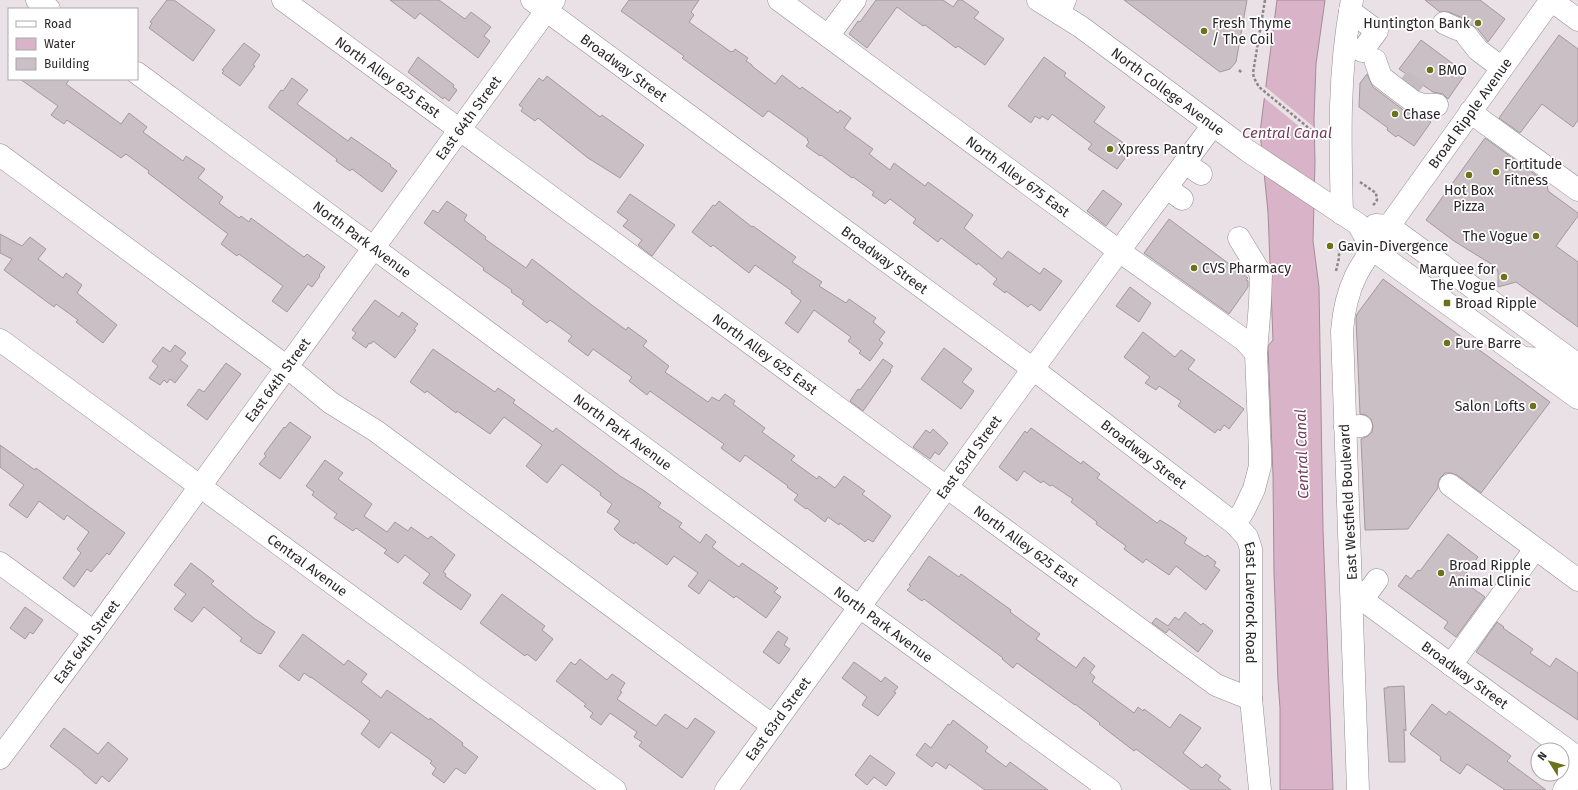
<svg xmlns="http://www.w3.org/2000/svg" width="1578" height="790" viewBox="0 0 1578 790" font-family="'Fira Sans',sans-serif">
<rect width="100%" height="100%" fill="#eae1e6"/>
<!-- water -->
<path fill="#d9b4c8" stroke="#a58a98" d="M1277 0H1325L1316 64 1314 119 1315 162 1313 241 1319 287 1323 530 1333 790H1280V708L1278 681 1274 573 1273 475 1268 346 1273 340 1268 212 1260 132Z"/>
<!-- pier -->
<path fill="#eae1e6" d="M1263 85 1316 129 1317 141 1262 96Z"/>
<!-- building -->
<g fill="#c9bfc4" stroke="#a2999e">
<path d="M167 0H174L215 30 193 61 149 28 152 23 150 22Z"/>
<path d="M390 0H439L465 19 471 12 491 27 484 36 490 41 478 58 420 13 415 19Z"/>
<path d="M629 0H699L691 12 694 15 689 22 731 52 732 51 733 52 735 49 748 58 746 61 752 65V66L775 84 782 75 800 89 802 87 838 113 840 110 851 118 844 128 873 149 869 154 890 170 894 163 925 186 928 182 973 215 964 228 1002 259 1008 251 1040 274 1044 268 1062 281 1040 311 1031 304 1028 307 1006 291 1005 293 993 284 997 279 978 263 977 265 941 238 938 242 913 223 916 219 890 199 885 204 872 195 874 192 853 177 852 178 821 155 820 156 806 146 809 142 807 140 808 139 769 111H768L763 117 682 58 684 56 621 11Z"/>
<path d="M876 0H943L953 7 958 0H962L979 12 974 18 1004 39 985 65 958 46 956 48 925 25 923 26 897 7 867 48 849 34 858 21 860 22Z"/>
<path d="M1124 0H1247L1236 62 1230 69 1220 72Z"/>
<path d="M1425 0H1480L1505 19 1488 42 1477 28 1468 24 1463 18 1449 12H1440Z"/>
<path d="M1559 35 1578 49V120L1573 127 1542 104 1520 133 1499 118Z"/>
<path d="M1421 40 1460 69 1458 72 1464 76 1448 99 1443 94 1433 92 1399 69Z"/>
<path d="M244 43 260 55 253 65 255 66 240 86 222 73 224 71 222 70Z"/>
<path d="M418 57 454 85 453 87 457 90 449 101 444 97 443 99 408 72Z"/>
<path d="M1044 57 1066 73 1064 76 1105 107 1094 122 1132 149 1117 169 1088 149 1092 144 1052 114 1048 120 1042 116 1040 119 1035 116 1031 123 1008 106Z"/>
<path d="M1367 74 1373 87 1406 112 1425 118 1431 122 1414 146 1398 135 1396 137 1387 130 1388 128 1359 107 1360 83Z"/>
<path d="M547 76 600 117 602 115 644 145 620 178 588 158 538 118 535 121 521 111 523 108 519 105 539 78 543 81Z"/>
<path d="M292 78 308 90 297 104 348 141 351 137 391 165 390 166 397 171 382 192 352 169 350 171 336 161 337 159 269 108V106L281 90 283 91Z"/>
<path d="M20 79H70L66 84 121 124 129 113 147 127 143 132 183 161 186 156 205 169 198 178 223 197 219 203 239 218 241 216 249 222 251 218 304 257 307 254 325 267 319 275 320 276 312 287 308 284 287 312 272 301 283 286 239 254 237 256 221 244 228 234 148 173 149 171 126 154 121 158 67 120 64 124 51 115 58 106Z"/>
<path d="M1485 138 1547 183 1548 191 1578 213V216L1556 246 1578 262V327L1516 282 1498 287V272L1496 267 1454 241 1426 220Z"/>
<path d="M1103 190 1122 204 1106 226 1087 211Z"/>
<path d="M630 194 675 225 652 256 638 245 642 240 623 226 628 220 617 212Z"/>
<path d="M447 201 467 215 464 220 486 237 485 239 526 268 532 259 593 306 626 330 628 327 647 341 643 346 669 366 665 372 708 402 712 397 719 401 725 394 735 401 733 404 765 428 762 432 795 456 791 460 817 479 819 476 835 488 844 476 865 491 862 494 891 516 873 542 868 539 865 542 840 523 839 525 828 517 825 522 807 508 806 509 794 500 798 495 787 487 788 486 745 455 740 462 721 448 724 444 650 391 647 395 629 381 632 377 593 349 588 356 568 341 572 336 550 320 547 323 522 304 524 301 511 292 512 290 483 270 484 268 424 223 433 210 438 213Z"/>
<path d="M719 201 752 227 753 226 796 257 792 262 822 282 819 286 846 303 849 299 876 318 873 322 885 332 879 340 883 343 870 361 859 353 861 351 848 341 851 337 814 310 798 333 785 323 801 301 791 293 792 291 755 265 749 273 713 245 711 247 692 232 713 205 715 206Z"/>
<path d="M1169 219 1248 278 1246 280 1248 281V287L1229 314 1144 253Z"/>
<path d="M0 234 22 246 30 237 46 249 38 259 63 278 66 273 82 285 77 293 117 325 103 343 76 322 78 320 56 304 54 307 4 270 12 259 0 253Z"/>
<path d="M1383 279 1550 402 1481 493 1457 475 1451 473H1445L1440 478 1438 483V488L1408 529 1365 530 1361 439 1368 436 1372 432 1373 426 1371 419 1366 415 1360 414 1356 318 1357 314Z"/>
<path d="M1130 287 1151 303 1139 322 1116 306Z"/>
<path d="M375 300 399 317 402 312 418 324 414 329 416 330 395 358 373 341 371 344 369 343 366 348 352 338 356 333 352 330Z"/>
<path d="M1143 332 1175 357 1181 350 1195 360 1188 369 1244 409 1229 429 1224 425 1220 431 1218 429 1215 433 1178 406 1181 401 1159 386 1156 390 1145 383 1150 377 1124 357Z"/>
<path d="M175 345 186 353 180 360 188 366 175 383 170 379 167 383 164 380 160 385 149 378 158 366 152 361 163 347 170 352Z"/>
<path d="M944 348 972 369 962 382 974 391 961 409 921 379Z"/>
<path d="M433 349 495 392 498 388 515 400 513 403 553 432 556 428 620 476 643 490 661 503 658 507 682 523 679 527 700 543 706 534 716 542 712 547 739 567 742 563 778 588 774 592 781 597 766 618 736 596 734 598 709 580 699 594 688 586 698 573 674 556 667 565 635 542 634 544 620 535 614 529 620 521 607 512 612 504 600 495 601 493 562 464 547 483 526 466 542 445 504 417 490 434 457 411 456 413 427 391 425 393 410 382Z"/>
<path d="M883 359 893 366 890 370 891 371 863 411 850 401 858 389 860 390Z"/>
<path d="M226 363 241 374 207 420 187 405 199 389 204 392Z"/>
<path d="M290 422 311 437 280 479 259 464 266 456 264 454 284 427 285 428Z"/>
<path d="M1031 428 1081 464 1083 461 1100 474 1097 478 1157 523 1160 520 1176 530 1187 538 1184 543 1205 557 1207 555 1216 562 1214 566 1220 570 1206 590 1176 566 1169 575 1146 559 1143 563 1124 549 1126 546 1096 524 1097 522 1071 502 1073 499 1052 485 1050 486 1043 481 1041 483 1024 471 1017 481 1001 469 999 467 1025 431 1027 433Z"/>
<path d="M933 429 948 443 939 455 935 452 930 459 913 447 926 430 930 433Z"/>
<path d="M0 445 35 470 36 468 125 533 109 555 107 553 91 572 87 569 74 587 63 578 81 553 77 549 89 532 67 515 64 520 39 501 27 518 9 505 24 485 0 467Z"/>
<path d="M325 460 343 473 338 479 372 504 364 516 387 532 395 522 408 531 411 527 428 539 431 536 455 555 443 572 446 574 445 576 471 595 461 610 423 583 430 574 405 555 398 563 384 553 387 550 356 528 353 531 334 518 337 514 312 495 314 492 306 486Z"/>
<path d="M1448 534 1478 557 1461 580 1485 597 1456 637 1444 628 1448 622 1398 586 1406 575 1411 579 1418 570 1420 571Z"/>
<path d="M929 556 959 577 961 574 1011 610 1010 612 1040 634 1036 639 1076 668 1084 657 1095 666 1090 673 1095 677 1092 682 1134 713 1138 707 1143 711 1144 709 1170 728 1180 714 1201 728 1183 753 1202 768 1206 764 1221 776 1218 780 1231 790H1191L1136 749 1134 751 1099 724 1100 723 1075 704V705L1017 663 1013 668 1002 659 1003 658 924 599 922 601 907 590 911 586 909 585Z"/>
<path d="M191 563 214 581 211 584 255 619 275 632 261 654 260 653 259 654 240 641 242 638 204 607 192 622 174 609 186 594 174 585Z"/>
<path d="M502 594 545 626 542 630 553 639 536 661 527 654 525 656 480 623Z"/>
<path d="M25 607 43 620 33 634 30 632 25 639 10 628Z"/>
<path d="M1185 612 1201 625 1203 623 1213 631 1198 652 1169 629 1166 633 1152 623 1156 618 1168 626 1175 617 1179 620Z"/>
<path d="M1497 622 1504 627 1503 628 1533 649 1530 653 1550 667 1556 658 1578 673V720L1476 652Z"/>
<path d="M778 631 788 638 784 645 790 649 779 664 763 652Z"/>
<path d="M303 634 344 665 348 660 367 674 361 682 381 698 387 690 429 720 430 718 463 743 462 745 478 757 465 774 456 768 444 783 432 774 436 768 430 763 432 761 391 732 379 748 361 734 370 721 363 715 311 677V678L304 673 299 681 279 666Z"/>
<path d="M580 659 607 680 612 674 625 683 620 691 622 692 617 699 656 726 665 714 687 729 695 718 715 732 682 778 639 746 642 742 634 737 637 732 610 713 601 725 590 717 593 713 584 706 586 704 556 681 571 662 575 665Z"/>
<path d="M854 662 879 680 881 682 885 677 898 687 894 692 896 693 878 716 862 705 867 697 842 678Z"/>
<path d="M1404 686 1406 731 1404 729 1405 762H1389L1384 688H1387V687Z"/>
<path d="M1432 704 1446 715 1449 711 1511 756 1507 761 1546 790H1505L1467 764 1460 774 1440 760 1441 757 1410 734Z"/>
<path d="M953 720 988 747 985 751 1006 767 1010 762 1048 790H985L949 764 946 769 936 762 932 767 916 755 925 743 931 748 948 724 950 725Z"/>
<path d="M64 728 98 754 108 742 128 759 109 782 102 776 96 784 83 773V772L50 746Z"/>
<path d="M870 755 895 773 886 786 874 777 867 785 855 775Z"/>
</g>
<g fill="none" stroke-linecap="round" stroke-linejoin="round">
<!-- minor-tunnel -->
<path stroke="#c4bcc0" stroke-width="22" stroke-dasharray="22 11" stroke-linecap="butt" d="M1401 79 1421 94"/>
<!-- minor casing -->
<g stroke="#968d91" stroke-width="23">
<g id="minor">
<path d="M37 0 49 9"/>
<path id="s1" d="M283 0 1216 685 1251 699"/>
<path id="s2" d="M532 0 1033 369 1235 524"/>
<path id="s3" d="M779 0 1119 251 1244 340 1256 353"/>
<path d="M1551 0 1578 20"/>
<path d="M1350 11 1377 31 1362 51"/>
<path d="M1059 13 1065 0"/>
<path d="M1444 23 1457 29"/>
<path d="M828 36 855 0"/>
<path d="M1467 36 1478 50 1502 68"/>
<path d="M1375 60 1381 77 1414 102 1424 105H1437"/>
<path id="s4" d="M137 73 846 597 1110 790"/>
<path d="M1470 112 1578 190"/>
<path d="M0 155 287 367 331 403 376 431 773 726"/>
<path d="M1185 163 1201 174"/>
<path d="M1167 188 1182 199"/>
<path d="M1342 214C1340 142 1338 71 1352 0"/>
<path id="s5" d="M1389 226 1551 0"/>
<path id="s6" d="M1239 238 1261 274 1260 303 1256 353 1260 453V466L1254 489 1244 510 1235 524 1247 537 1251 549V699L1260 790"/>
<path id="s7" d="M0 340 615 790"/>
<path d="M1522 358 1545 359 1578 382"/>
<path d="M1345 427 1361 426"/>
<path d="M1450 485 1578 580"/>
<path d="M0 563 94 632"/>
<path id="s8" d="M1352 592 1578 758"/>
<path d="M1352 592H1368L1377 580"/>
<path d="M1451 665 1535 549"/>
<path id="s9" d="M0 758 94 632 554 0"/>
<path id="s10" d="M726 790 1119 251 1213 125"/>
<path d="M1564 790 1578 771"/>
</g>
</g>
<!-- major casing -->
<g stroke="#968d91" stroke-width="23">
<g id="major">
<path id="s11" d="M1038 0 1081 27 1248 151 1358 224 1372 249 1578 398"/>
<path d="M1375 225 1389 226 1578 365"/>
<path d="M1358 790 1342 331C1346 282 1361 264 1389 226"/>
</g>
</g>
<!-- path -->
<g stroke="#8c8689" stroke-width="2.5" stroke-dasharray="3 2" stroke-linecap="butt">
<path d="M1265 0 1253 73 1254 78 1259 87 1322 139"/>
<path d="M1239 70 1242 73"/>
<path d="M1360 182 1376 193 1377 200 1372 207"/>
<path d="M1336 271 1339 258V248L1345 240"/>
</g>
<!-- minor -->
<use href="#minor" stroke="#fff" stroke-width="22"/>
<!-- major -->
<use href="#major" stroke="#fff" stroke-width="22"/>
</g>
<!-- markers -->
<g fill="#6b721a" stroke="#fff" stroke-width="1.5">
<circle cx="1478" cy="23" r="4"/>
<circle cx="1204" cy="31" r="4"/>
<circle cx="1430" cy="70" r="4"/>
<circle cx="1395" cy="114" r="4"/>
<circle cx="1110" cy="149" r="4"/>
<circle cx="1496" cy="172" r="4"/>
<circle cx="1469" cy="175" r="4"/>
<circle cx="1536" cy="236" r="4"/>
<circle cx="1330" cy="246" r="4"/>
<circle cx="1194" cy="268" r="4"/>
<circle cx="1504" cy="277" r="4"/>
<rect x="1443" y="299" width="8" height="8" rx="2"/>
<circle cx="1447" cy="343" r="4"/>
<circle cx="1533" cy="406" r="4"/>
<circle cx="1441" cy="573" r="4"/>
</g>
<g text-anchor="middle" stroke-width="3.5" stroke-linejoin="round" paint-order="stroke">
<!-- poi labels -->
<g font-size="14" fill="#2b2729" stroke="#fff" text-anchor="start">
<text x="1212" y="28">Fresh Thyme<tspan x="1212" dy="16">/ The Coil</tspan></text>
<text x="1470" y="28" text-anchor="end">Huntington Bank</text>
<text x="1438" y="75">BMO</text>
<text x="1403" y="119">Chase</text>
<text x="1118" y="154">Xpress Pantry</text>
<text x="1504" y="169">Fortitude<tspan x="1504" dy="16">Fitness</tspan></text>
<text x="1469" y="195" text-anchor="middle">Hot Box<tspan x="1469" dy="16">Pizza</tspan></text>
<text x="1528" y="241" text-anchor="end">The Vogue</text>
<text x="1338" y="251">Gavin-Divergence</text>
<text x="1202" y="273">CVS Pharmacy</text>
<text x="1496" y="274" text-anchor="end">Marquee for<tspan x="1496" dy="16">The Vogue</tspan></text>
<text x="1455" y="308">Broad Ripple</text>
<text x="1455" y="348">Pure Barre</text>
<text x="1525" y="411" text-anchor="end">Salon Lofts</text>
<text x="1449" y="570">Broad Ripple<tspan x="1449" dy="16">Animal Clinic</tspan></text>
</g>
<!-- street labels -->
<g font-size="14" fill="#2b2729" stroke="#fff">
<text dy="5" stroke="none"><textPath href="#s2" startOffset="114">Broadway Street</textPath></text>
<text dy="5" stroke="none"><textPath href="#s1" startOffset="130">North Alley 625 East</textPath></text>
<text dy="5" stroke="none"><textPath href="#s11" startOffset="159">North College Avenue</textPath></text>
<text dy="5" stroke="none"><textPath href="#s5" startOffset="139">Broad Ripple Avenue</textPath></text>
<text dy="5" stroke="none"><textPath href="#s9" startOffset="793">East 64th Street</textPath></text>
<text dy="5" stroke="none"><textPath href="#s3" startOffset="297">North Alley 675 East</textPath></text>
<text dy="5" stroke="none"><textPath href="#s4" startOffset="280">North Park Avenue</textPath></text>
<text dy="5" stroke="none"><textPath href="#s2" startOffset="438">Broadway Street</textPath></text>
<text dy="5" stroke="none"><textPath href="#s1" startOffset="598">North Alley 625 East</textPath></text>
<text dy="5" stroke="none"><textPath href="#s9" startOffset="469">East 64th Street</textPath></text>
<text dy="5" stroke="none"><textPath href="#s4" startOffset="604">North Park Avenue</textPath></text>
<text dy="5" stroke="none"><textPath href="#s2" startOffset="762">Broadway Street</textPath></text>
<text dy="5" stroke="none"><textPath href="#s10" startOffset="412">East 63rd Street</textPath></text>
<text transform="translate(1348 502) rotate(-93)" y="5">East Westfield Boulevard</text>
<text dy="5" stroke="none"><textPath href="#s1" startOffset="922">North Alley 625 East</textPath></text>
<text dy="5" stroke="none"><textPath href="#s7" startOffset="381">Central Avenue</textPath></text>
<text dy="5" stroke="none"><textPath href="#s6" startOffset="382">East Laverock Road</textPath></text>
<text dy="5" stroke="none"><textPath href="#s4" startOffset="928">North Park Avenue</textPath></text>
<text dy="5" stroke="none"><textPath href="#s9" startOffset="145">East 64th Street</textPath></text>
<text dy="5" stroke="none"><textPath href="#s8" startOffset="140">Broadway Street</textPath></text>
<text dy="5" stroke="none"><textPath href="#s10" startOffset="88">East 63rd Street</textPath></text>
</g>
<!-- water labels -->
<g font-size="15" font-style="italic" fill="#703e5b" stroke="#fff">
<text x="1287" y="138">Central Canal</text>
<text transform="translate(1302 454) rotate(-92)" y="5">Central Canal</text>
</g>
</g>
<!-- legend -->
<rect x="8" y="8" width="130" height="72" fill="#ffffff" stroke="#aaa9a9"/>
<rect x="16" y="21" width="20" height="6" fill="#ffffff" stroke="#aaa9a9"/>
<text x="44" y="28" font-size="12" fill="#2b2729">Road</text>
<rect x="16" y="38" width="20" height="12" fill="#d9b4c8" stroke="#aaa9a9"/>
<text x="44" y="48" font-size="12" fill="#2b2729">Water</text>
<rect x="16" y="58" width="20" height="12" fill="#c9bfc4" stroke="#aaa9a9"/>
<text x="44" y="68" font-size="12" fill="#2b2729">Building</text>
<!-- north arrow -->
<g transform="translate(1550 762) rotate(307)"><circle r="19" fill="#ffffff" stroke="#aaa9a9"/>
<path d="M0-3L7 15L0 10L-7 15Z" fill="#6b721a"/>
<text y="-6" font-size="11" font-weight="bold" text-anchor="middle" fill="#2b2729">N</text>
</g>
</svg>
